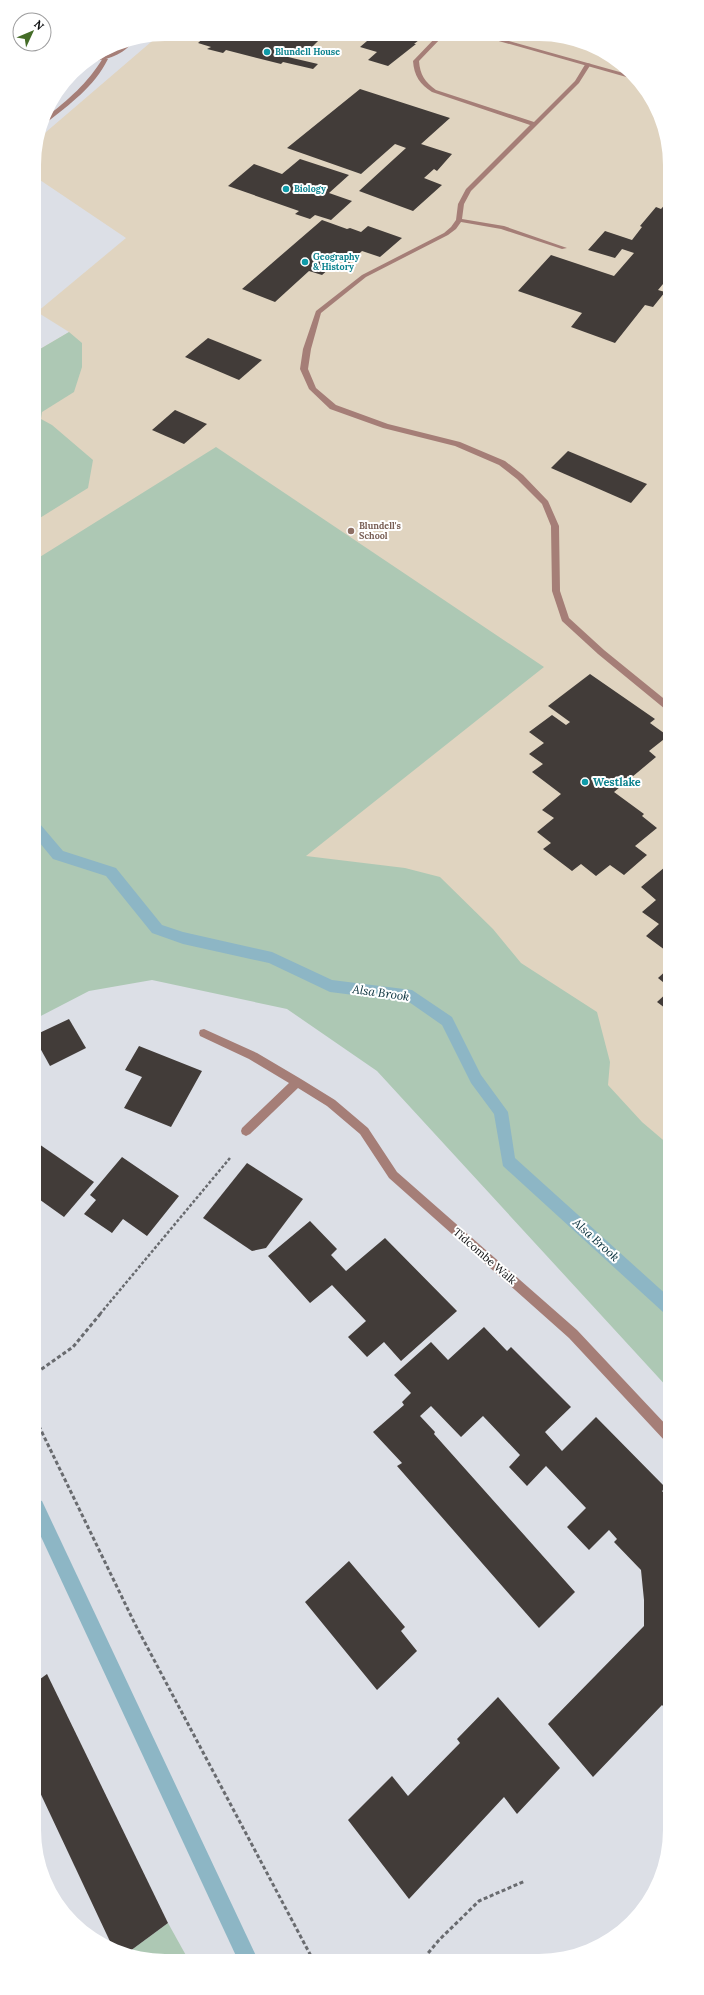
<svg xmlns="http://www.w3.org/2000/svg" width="704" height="1995" viewBox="0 0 704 1995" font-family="Lora,serif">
<rect width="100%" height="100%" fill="#dcdfe6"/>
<!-- education -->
<path fill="#e0d4c0" d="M165 34 564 37 604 51 632 73 653 100 667 140 669 1177 35 710V352L69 332 37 312 126 238 34 176V157L39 138 158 36Z"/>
<!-- green -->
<g fill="#adc8b4">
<path d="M69 332 82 343V367L74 392 42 412 41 419 52 425 93 460 88 488 35 521V352Z"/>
<path d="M216 447 544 667 306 856 405 868 440 877 493 929 521 963 597 1012 610 1062 608 1085 642 1122 669 1145V1389L377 1071 287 1009 152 980 89 991 35 1019V560Z"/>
<path d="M168 1923 188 1959H140L126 1954Z"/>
</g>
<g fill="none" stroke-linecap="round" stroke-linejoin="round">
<!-- stream -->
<g fill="#8db6c5" fill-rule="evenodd">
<path d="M35 823 40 824 63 851 116 868 162 925 183 932 272 952 332 980 412 990 452 1017 481 1075 508 1112 515 1158 669 1297V1315L663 1312 503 1166 494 1114 471 1083 442 1025 409 1002 330 992 269 963 183 944 152 933 106 876 53 859 35 837Z"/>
<path d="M36 1499 42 1501 257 1958H237L36 1526Z"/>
</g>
</g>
<!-- building -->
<g fill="#423c39">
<path d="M208 34 292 35 302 37 308 35 321 38 306 53 301 52 298 55 292 53 288 57 318 64 313 69 283 62 281 64 226 50 223 53 207 49 211 47 198 43Z"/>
<path d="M374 35 393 41 402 36 419 40 414 44H416L388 66 368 60 377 52 360 47Z"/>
<path d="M360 89 450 118 421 144 452 154 437 171 434 169 424 178 442 185 413 211 359 191 406 148 395 144 361 174 287 148Z"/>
<path d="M300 159 349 175 329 193 352 201 331 220 315 215 310 219 295 214 299 211 228 186 254 164 282 174Z"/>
<path d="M668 201V278L658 290 665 292 653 307 645 305 615 343 571 327 582 313 518 291 551 255 614 276 634 253 622 249 615 258 588 250 605 231 632 240 642 227 640 226 656 207 661 209Z"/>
<path d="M322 220 347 229 350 228 361 232 368 226 402 238 380 257 362 251 348 264 338 261 322 275 309 271 275 302 242 289Z"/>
<path d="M208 338 262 360 239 380 185 357Z"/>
<path d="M175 410 207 424 184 444 152 430Z"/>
<path d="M568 451 647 484 631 503 551 468Z"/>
<path d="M590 674 655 719 650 723 668 736 649 751 656 757 614 792 644 814 642 816 657 828 635 846 647 855 624 875 610 865 596 876 581 864 572 871 543 849 551 843 537 832 554 818 542 810 561 794 532 772 543 764 529 754 544 743 529 732 552 715 566 725 570 722 548 706Z"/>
<path d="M665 867 668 870 669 953 646 936 659 924 642 912 656 900 641 887Z"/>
<path d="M669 968V987L658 978Z"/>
<path d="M669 991V1011L657 1002Z"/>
<path d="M69 1019 86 1048 50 1066 35 1039V1035Z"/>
<path d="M139 1046 202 1071 171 1127 124 1108 142 1077 125 1070Z"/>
<path d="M36 1142 94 1182 64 1217 36 1197Z"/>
<path d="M122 1157 179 1196 147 1236 123 1219 112 1233 84 1214 96 1200 90 1195Z"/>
<path d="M247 1163 303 1199 266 1248 252 1251 203 1218Z"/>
<path d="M310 1221 337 1249 331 1255 346 1271 385 1238 457 1311 401 1361 384 1342 367 1357 348 1337 366 1321 332 1285 310 1303 268 1256Z"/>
<path d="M484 1327 507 1351 511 1347 571 1407 545 1432 562 1451 596 1417 666 1488 662 1491 669 1498 670 1713 662 1705 593 1777 548 1724 644 1626V1600L641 1570 614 1542 617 1539 609 1530 589 1550 567 1527 586 1508 546 1466 527 1486 509 1467 520 1455 483 1416 461 1437 431 1406 420 1416 435 1432 434 1434 575 1592 539 1628 397 1466 402 1463 373 1432 404 1405 402 1402 411 1393 394 1375 431 1342 448 1360Z"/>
<path d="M349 1561 405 1627 401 1631 417 1651 377 1690 305 1602Z"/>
<path d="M47 1674 168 1923 126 1954 114 1950 36 1784V1682Z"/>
<path d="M498 1697 560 1768 517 1814 504 1797 409 1899 348 1820 392 1776 408 1796 460 1743 457 1739Z"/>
</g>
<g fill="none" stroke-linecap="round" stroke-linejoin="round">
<!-- path-far1 -->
<path stroke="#696b6f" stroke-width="2.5" stroke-dasharray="3 2" stroke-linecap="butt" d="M100 1314 230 1158"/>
<!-- path -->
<g stroke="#696b6f" stroke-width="3" stroke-dasharray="4 2.5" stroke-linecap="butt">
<path d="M36 1373 73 1347 101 1313"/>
<path d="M36 1420 135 1624 312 1958"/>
<path d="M424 1958 439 1940 479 1901 525 1881"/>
</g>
<!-- service -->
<g fill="#a57e77" fill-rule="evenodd">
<path d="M437 36H443L419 61C420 75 425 82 436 90L534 122 575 81 586 63 591 64 579 83 471 191 464 204 462 219 504 226 567 248 562 249 501 229 461 222 456 229 448 235 366 277 321 313 311 349 308 369 316 388 336 405 388 424 460 442 505 461 523 475 548 501 559 526 560 591 569 618 604 650 668 702V710L665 709 598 654 562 621 552 591 551 526 542 504 517 479 499 465 455 446 383 428 330 409 309 389 300 369 303 349 316 311 362 275 444 233 451 227 456 220 458 204 466 189 530 125 432 92C420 84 414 76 413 61Z"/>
<path d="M103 58 108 59C94 87 70 104 46 123L43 124 45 118C69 99 87 84 103 58Z"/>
</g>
<!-- minor -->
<g fill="#a57e77" fill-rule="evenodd">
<path d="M133 40C128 53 103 63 89 60 94 57 99 58 105 56 116 52 122 43 133 40Z"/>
<path d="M204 1029 257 1053 301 1079 335 1100 368 1128 397 1172 577 1330 669 1428V1443L665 1441 569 1338 389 1178 360 1134 327 1106 298 1088 250 1134 246 1136 242 1134 241 1131 242 1128 289 1083 249 1059 200 1036 199 1033 200 1030Z"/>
</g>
<!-- tertiary -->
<path fill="#a57e77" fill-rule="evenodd" d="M481 36H491L634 76 637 80Z"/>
</g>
<!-- markers -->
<g fill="#0f9aa8" stroke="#fff" stroke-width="1.5">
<circle cx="267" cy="52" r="4"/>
<circle cx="286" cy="189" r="4"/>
<circle cx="305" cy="262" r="4"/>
<circle cx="585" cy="782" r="4"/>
</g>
<circle fill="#8d6e63" stroke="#fff" stroke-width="1.5" cx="351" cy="531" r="4"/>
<g text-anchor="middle" stroke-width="4" stroke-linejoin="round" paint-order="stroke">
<!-- far-culture labels -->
<g font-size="9" font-weight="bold" fill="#0d838f" stroke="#fff" text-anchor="start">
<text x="275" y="55">Blundell House</text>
<text x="294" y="192">Biology</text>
<text x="313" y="260">Geography<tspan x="313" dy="10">&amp; History</tspan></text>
</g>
<!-- far-education labels -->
<g font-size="9" font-weight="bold" fill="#785e54" stroke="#fff" text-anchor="start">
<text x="359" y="529">Blundell's<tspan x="359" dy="10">School</tspan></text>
</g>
<!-- culture labels -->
<g font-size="11" font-weight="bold" fill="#0d838f" stroke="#fff" text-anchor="start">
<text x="593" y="786">Westlake</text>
</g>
<!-- street labels -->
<g font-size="11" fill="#0a0b0d" stroke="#fff">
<text transform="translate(485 1256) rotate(41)" y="4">Tidcombe Walk</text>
</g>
<!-- water labels -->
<g font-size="12" font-style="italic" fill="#062e3a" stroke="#fff">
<text transform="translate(381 993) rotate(8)" y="4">Alsa Brook</text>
<text transform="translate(596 1240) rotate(42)" y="4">Alsa Brook</text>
</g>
</g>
<!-- crop -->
<path d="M0 0H704V1995H0ZM165 41H539A124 124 0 0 1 663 165V1830A124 124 0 0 1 539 1954H165A124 124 0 0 1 41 1830V165A124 124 0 0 1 165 41Z" fill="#fff" fill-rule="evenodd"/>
<!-- north arrow -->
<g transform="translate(32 32) rotate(46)"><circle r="19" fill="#ffffff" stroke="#9d9d9e"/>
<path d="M0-3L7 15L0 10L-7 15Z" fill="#446c27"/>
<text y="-6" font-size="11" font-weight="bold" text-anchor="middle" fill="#0a0b0d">N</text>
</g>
</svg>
